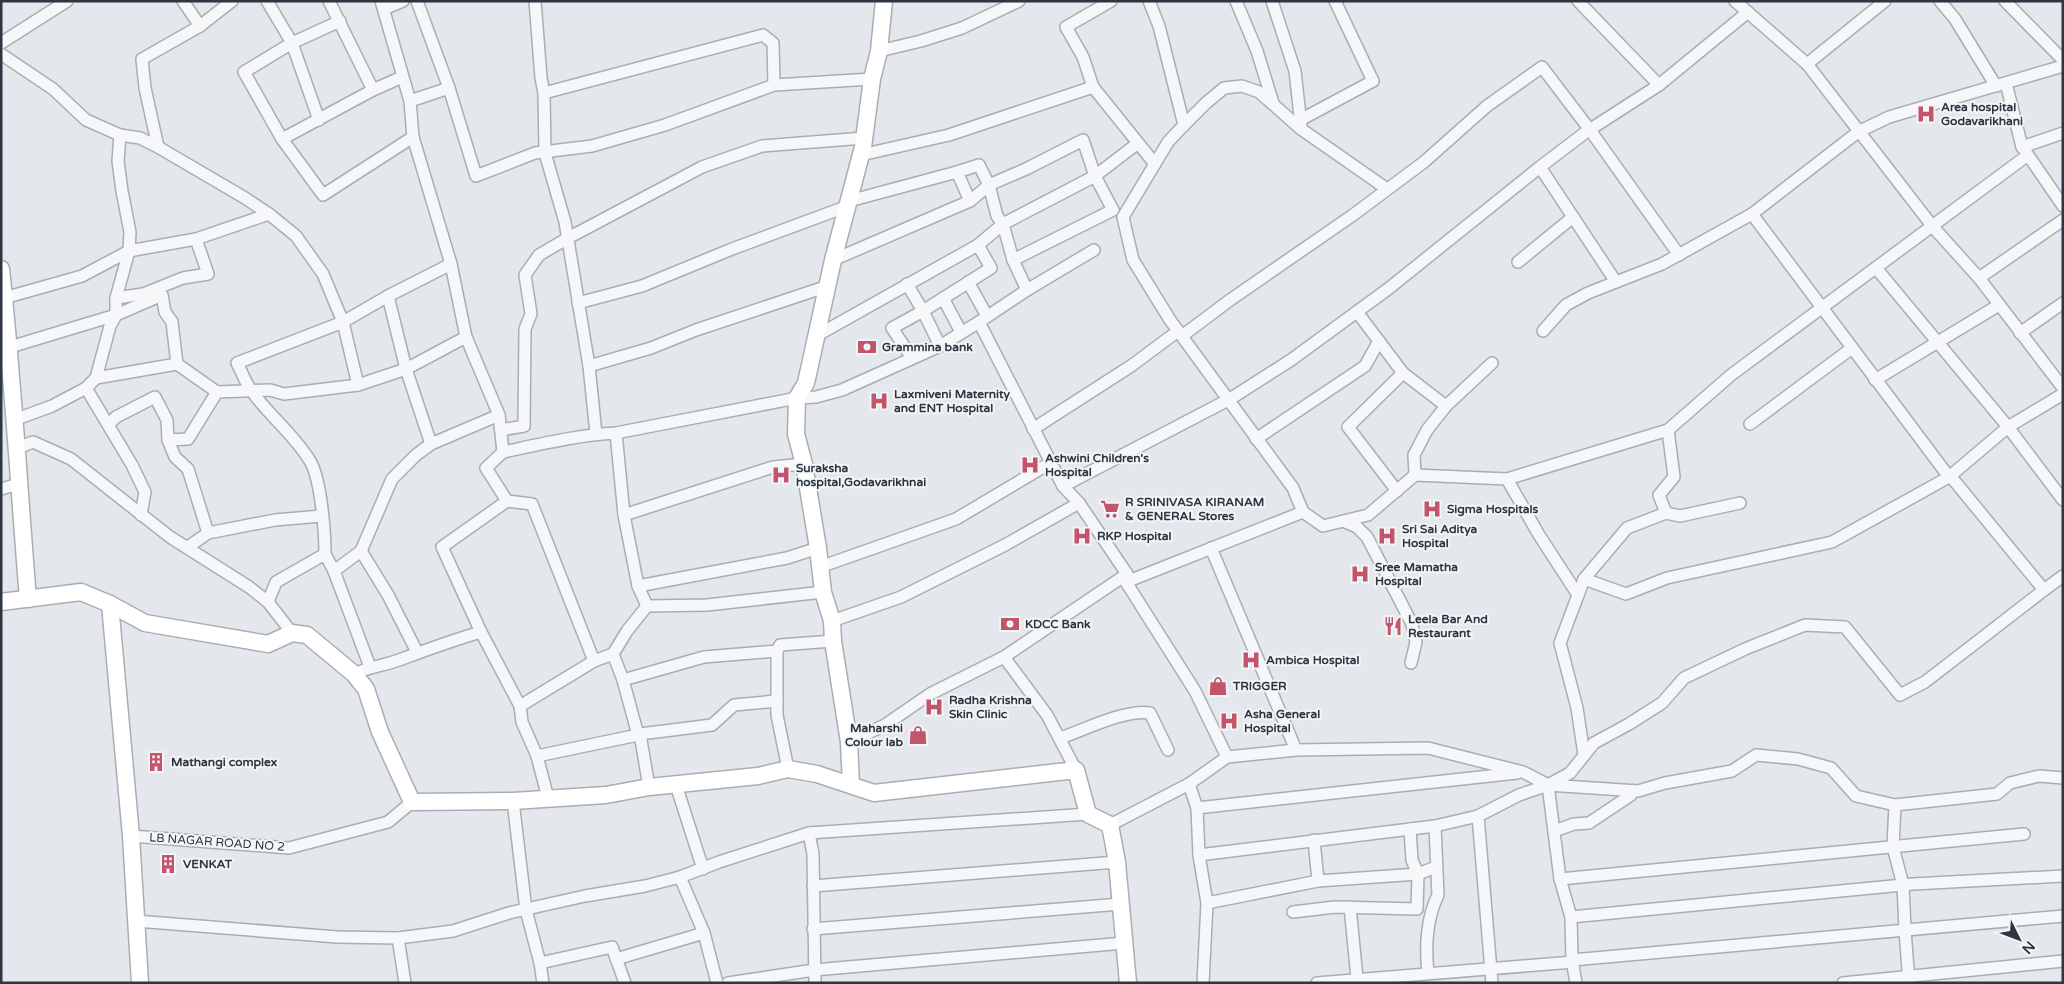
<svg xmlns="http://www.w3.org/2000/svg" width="2064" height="984" viewBox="0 0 2064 984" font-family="'Varela Round',sans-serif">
<rect width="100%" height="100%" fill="#e4e7eb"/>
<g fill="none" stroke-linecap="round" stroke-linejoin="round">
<!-- street casing -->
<g stroke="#a9aeb5" stroke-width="14">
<g id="street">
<path d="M183 1 200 26 232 1"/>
<path d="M267 1 292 43 319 120"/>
<path d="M329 1 373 90 402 77"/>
<path d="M381 1 410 101 413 137 451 264 466 337 499 415 503 452C541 444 578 435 616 433L797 398 816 397 842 390 940 346 979 322 1063 486 1079 503 1127 574 1126 582 1195 691 1227 757"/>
<path d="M417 1 449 88 476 176 535 153 592 146 665 125 774 85 872 79"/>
<path d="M535 1 541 78 544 93"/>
<path d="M1111 1 1066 27 1083 57 1093 87 1155 164"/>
<path d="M1149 1 1159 26 1184 125 1168 142 1123 217 1133 260 1170 320 1293 488 1303 512"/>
<path d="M1236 1 1257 51 1273 103"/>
<path d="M1272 1 1295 71 1301 125"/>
<path d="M1578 1 1659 85"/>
<path d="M1735 1 1807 64 1933 227 1979 278 2063 388"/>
<path d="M1940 1 1955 19 1996 86"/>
<path d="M2005 1 2063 60"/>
<path d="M384 9 403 1"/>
<path d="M340 21 292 43 244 72 282 139 323 195 413 137"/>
<path d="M1 43 67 1"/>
<path d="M879 51 921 41 962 28 1019 1"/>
<path d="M1 54 53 89 86 120 120 135"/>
<path d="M1807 64 1885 1"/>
<path d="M2063 66 1889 117 1858 132 1752 214 1949 477 1952 478 2044 590 2063 576"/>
<path d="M2006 83 2022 147"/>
<path d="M410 101 449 88"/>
<path d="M1302 119 1373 81 1335 1"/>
<path d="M1184 125 1206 103 1224 88 1242 86 1259 92 1301 129 1387 189"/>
<path d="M282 139 373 90"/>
<path d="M158 147 145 88 142 59 200 26"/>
<path d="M2026 151 2022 147 2063 133"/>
<path d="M861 155 949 135 1093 87"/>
<path d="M1540 167 1616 282"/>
<path d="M957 172 970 201"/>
<path d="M849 201 957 172 979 165 989 185 997 216 1003 224 1013 260 1027 290"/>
<path d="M833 260 970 201 989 185 1026 169 1083 140 1095 176 1138 143"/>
<path d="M1518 262 1573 217"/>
<path d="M1876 268 2008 427 2063 500"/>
<path d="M1979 278 2063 220"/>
<path d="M968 282 987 316"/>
<path d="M907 284 923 311 940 346"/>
<path d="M4 298 82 276 129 251 196 239 269 214"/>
<path d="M116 298 143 294 183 278 208 274 196 239"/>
<path d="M943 298 961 332"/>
<path d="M578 303 642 286 732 249 848 206"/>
<path d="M1357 312 1403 373 1446 406"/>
<path d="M979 322 1027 290 1094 250"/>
<path d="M1543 331 1566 305 1588 293 1662 264 1752 214"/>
<path d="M2020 333 2063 303"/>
<path d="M816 336 978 245 1003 224 1095 176 1113 210 1013 260"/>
<path d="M1182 336 1230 300 1353 215 1424 162 1487 106 1542 67 1590 130 1679 255"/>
<path d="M10 347 116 315 162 295 165 312 172 322 177 364 96 378"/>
<path d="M912 358 892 328 923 311 991 268 978 245"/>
<path d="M177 364 217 392"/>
<path d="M589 366 651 348 696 330 828 286"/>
<path d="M1875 380 1999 305"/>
<path d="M14 420 52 406 86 388"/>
<path d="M109 424 116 417 155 397 167 420 168 440 175 457 188 469 208 533"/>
<path d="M1750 424 1852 348"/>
<path d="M1033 429 1131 366 1178 331"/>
<path d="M501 430 524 426 525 329 531 314 525 275 539 255 568 238 702 167 762 146 864 138"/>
<path d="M616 433 624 515"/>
<path d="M596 434 589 366 565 222 545 153 544 93 763 35 773 43 774 85"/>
<path d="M1256 439 1365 366 1379 341"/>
<path d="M168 440 188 439 217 392 270 390 284 394 358 385 406 369 466 337"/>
<path d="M431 444 406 369 388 296 451 264"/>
<path d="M17 448 33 442 71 459 170 537 249 587 268 602"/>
<path d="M503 452 486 468 507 501 442 547 481 632 520 706"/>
<path d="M804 464 773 467 624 515 638 586 647 606 707 605 823 592"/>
<path d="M1415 475 1414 455 1427 430 1446 406 1492 363"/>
<path d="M1507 479 1539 535 1578 595"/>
<path d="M1063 486 1230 399 1291 360 1388 289 1540 167 1586 132 1659 85 1748 12"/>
<path d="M1 489 19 484"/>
<path d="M1397 491 1348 427 1403 373"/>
<path d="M507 501 532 504 594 661"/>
<path d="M1666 513 1659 495 1674 477 1668 430"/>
<path d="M141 515 145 492 132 465 86 388 96 378 110 326 116 315V298L129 251 130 232 122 191 118 161 120 135 140 138 158 147 245 198 269 214 296 236 323 274 343 322 358 385"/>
<path d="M1343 521 1357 527 1367 537 1412 624 1416 642 1411 663"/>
<path d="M188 547 208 533 275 520 321 516"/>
<path d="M1211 548 1296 750"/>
<path d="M361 551 388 595 417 652"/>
<path d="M325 554C325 532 321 479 310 461 294 434 268 415 251 390 245 382 242 372 237 363L343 322 388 296"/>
<path d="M820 567 956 519 1050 463"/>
<path d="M334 571 370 667"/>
<path d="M1584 579 1626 594 1667 578 1832 542 1949 477 2008 427 2063 394"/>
<path d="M1126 582 1303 512 1323 526 1368 515 1415 475 1507 479 1668 430 1731 375 2028 155 2063 206"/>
<path d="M638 586 787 558 818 548"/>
<path d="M832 621 901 597 1005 545 1079 503"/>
<path d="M292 633 268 602 276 582 325 554 334 571 361 551 392 479 416 455 431 444 499 415"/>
<path d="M777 651V715L788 769"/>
<path d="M613 654 627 631 647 606"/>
<path d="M354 674C371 666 383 666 399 660 426 650 453 640 481 632"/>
<path d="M640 734 712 725 734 705 777 701"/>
<path d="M1060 738C1084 730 1125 709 1150 713L1168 750"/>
<path d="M849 742 885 725 930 694 1004 657"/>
<path d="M1584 755 1577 708 1560 643 1584 579 1627 528 1666 513 1680 516 1740 503"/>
<path d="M537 756 638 735"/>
<path d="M1076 770 1047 715 1004 657 1127 574"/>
<path d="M1189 784 1197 808 1199 855 1207 903 1203 983"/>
<path d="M676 785 703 869"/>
<path d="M1548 785 1638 791 1665 783 1732 771 1756 755 1798 759 1831 768 1856 796 1895 805 1997 794 2010 783 2039 776 2063 778"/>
<path d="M649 787 640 734 638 735 623 680 704 657 777 651 780 645 833 641"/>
<path d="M548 798 537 756 522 722 520 706 594 661 613 654 623 680"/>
<path d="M513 801 526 910 540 963 543 983"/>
<path d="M1895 805 1893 847 1903 885 1905 930 1909 983"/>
<path d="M1197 808 1517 773"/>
<path d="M1110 825 1189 784 1227 757 1296 750 1428 748 1523 772 1548 785 1560 879 1571 917 1572 960 1576 983"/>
<path d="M1554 831 1574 824 1589 823 1631 795 1632 791"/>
<path d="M809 833 813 854 815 983"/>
<path d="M131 836 289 848 388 822 412 802"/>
<path d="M1314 840 1318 881"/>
<path d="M1199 855 1435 826 1478 816"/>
<path d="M680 877 704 933"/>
<path d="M1560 879 2024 834"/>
<path d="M813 886 1117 862"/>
<path d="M1207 903 1318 881 1418 874 1436 867"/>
<path d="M1350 907 1357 978"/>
<path d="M1293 912 1335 907 1417 909 1418 874 1412 860 1410 829"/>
<path d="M1571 917 1913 884 2063 876"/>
<path d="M136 921 337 937 398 938 405 983"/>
<path d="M813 929 1121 904"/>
<path d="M398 938 453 931 509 913 585 896 645 886 680 877 719 862 809 833 1088 814"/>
<path d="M616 959 704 933 717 983"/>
<path d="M1572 960 2063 916"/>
<path d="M540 963 612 947 625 983"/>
<path d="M1428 973C1425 946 1426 920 1438 895L1435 826"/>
<path d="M728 983 814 970 1124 943"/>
<path d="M1317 983 1573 962"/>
<path d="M1492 983 1478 816 1519 795 1548 785 1570 773 1594 743 1629 724 1662 703 1684 678 1745 649 1805 625 1845 627 1900 695 1925 682 2044 590"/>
<path d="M1843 983 2063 961"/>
</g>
</g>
<!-- secondary casing -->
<g stroke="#a9aeb5" stroke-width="19">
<g id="secondary">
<path d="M1 269C13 379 19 489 28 599"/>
<path d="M1 602 81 592 110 604 145 623 268 644 292 633 307 635 354 674 366 689 380 732 412 802 513 801 606 795 649 787 758 776 788 769 817 774 874 793 1076 770 1088 814 1110 825 1117 862 1128 983"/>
<path d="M110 604 131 836 140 983"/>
<path d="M851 784 849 742 833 641 832 621 823 592 818 548 804 464 796 434 797 398 806 383 833 260 863 147 872 79 879 51 884 1"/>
</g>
</g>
<!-- street -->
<use href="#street" stroke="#f6f7f9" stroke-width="11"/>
<!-- secondary -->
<use href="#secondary" stroke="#fff" stroke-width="16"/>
</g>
<!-- icons -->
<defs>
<g id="hospital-bare" transform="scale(1.5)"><path d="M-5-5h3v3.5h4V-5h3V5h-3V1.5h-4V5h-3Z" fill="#c4546c" stroke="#f3f6f8" stroke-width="2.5" paint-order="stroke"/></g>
<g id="bank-bare" transform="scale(1.5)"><path d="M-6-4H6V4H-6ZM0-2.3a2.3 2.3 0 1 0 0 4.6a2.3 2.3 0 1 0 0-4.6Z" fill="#c4546c" stroke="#f3f6f8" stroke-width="2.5" paint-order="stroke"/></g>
<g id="supermarket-bare" transform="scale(1.5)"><path d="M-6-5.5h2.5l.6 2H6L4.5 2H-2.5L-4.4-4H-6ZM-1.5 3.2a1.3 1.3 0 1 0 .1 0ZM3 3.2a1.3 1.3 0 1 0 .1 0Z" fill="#c4546c" stroke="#f3f6f8" stroke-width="2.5" paint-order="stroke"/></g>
<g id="restaurant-bare" transform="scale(1.5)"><path d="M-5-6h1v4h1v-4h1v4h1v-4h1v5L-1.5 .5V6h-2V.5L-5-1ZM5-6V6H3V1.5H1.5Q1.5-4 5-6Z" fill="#c4546c" stroke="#f3f6f8" stroke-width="2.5" paint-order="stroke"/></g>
<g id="shop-bare" transform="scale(1.5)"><path d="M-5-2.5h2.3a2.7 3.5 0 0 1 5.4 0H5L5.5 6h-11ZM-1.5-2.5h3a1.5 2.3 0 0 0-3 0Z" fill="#c4546c" stroke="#f3f6f8" stroke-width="2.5" paint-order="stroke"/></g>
<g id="building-bare" transform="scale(1.5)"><path d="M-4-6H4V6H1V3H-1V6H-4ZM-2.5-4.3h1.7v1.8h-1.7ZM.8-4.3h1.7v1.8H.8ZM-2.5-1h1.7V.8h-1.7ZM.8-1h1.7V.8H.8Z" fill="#c4546c" stroke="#f3f6f8" stroke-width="2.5" paint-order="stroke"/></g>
</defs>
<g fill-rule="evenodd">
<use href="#hospital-bare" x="1926" y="114"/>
<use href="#bank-bare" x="867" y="347"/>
<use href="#hospital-bare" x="879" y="401"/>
<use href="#hospital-bare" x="1030" y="465"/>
<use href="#hospital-bare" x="781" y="475"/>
<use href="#supermarket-bare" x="1110" y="509"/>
<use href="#hospital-bare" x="1432" y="509"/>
<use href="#hospital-bare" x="1082" y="536"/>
<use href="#hospital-bare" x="1387" y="536"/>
<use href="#hospital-bare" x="1360" y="574"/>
<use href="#bank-bare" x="1010" y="624"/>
<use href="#restaurant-bare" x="1393" y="626"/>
<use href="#hospital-bare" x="1251" y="660"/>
<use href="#shop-bare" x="1218" y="686"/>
<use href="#hospital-bare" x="934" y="707"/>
<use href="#hospital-bare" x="1229" y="721"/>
<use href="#shop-bare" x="918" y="735"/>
<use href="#building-bare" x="156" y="762"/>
<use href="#building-bare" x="168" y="864"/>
</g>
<g text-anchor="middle" stroke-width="4" stroke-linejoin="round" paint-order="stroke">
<!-- poi labels -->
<g font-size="12" font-weight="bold" fill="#2d3642" stroke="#f3f6f8" text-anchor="start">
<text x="1941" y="111">Area hospital<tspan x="1941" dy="14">Godavarikhani</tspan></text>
<text x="882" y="351">Grammina bank</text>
<text x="894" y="398">Laxmiveni Maternity<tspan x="894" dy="14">and ENT Hospital</tspan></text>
<text x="1045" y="462">Ashwini Children's<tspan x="1045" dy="14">Hospital</tspan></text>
<text x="796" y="472">Suraksha<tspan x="796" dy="14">hospital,Godavarikhnai</tspan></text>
<text x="1125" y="506">R SRINIVASA KIRANAM<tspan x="1125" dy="14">&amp; GENERAL Stores</tspan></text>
<text x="1447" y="513">Sigma Hospitals</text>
<text x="1402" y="533">Sri Sai Aditya<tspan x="1402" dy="14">Hospital</tspan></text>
<text x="1097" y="540">RKP Hospital</text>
<text x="1375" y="571">Sree Mamatha<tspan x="1375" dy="14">Hospital</tspan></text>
<text x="1408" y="623">Leela Bar And<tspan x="1408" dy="14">Restaurant</tspan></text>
<text x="1025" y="628">KDCC Bank</text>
<text x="1266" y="664">Ambica Hospital</text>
<text x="1233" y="690">TRIGGER</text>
<text x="949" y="704">Radha Krishna<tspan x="949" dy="14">Skin Clinic</tspan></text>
<text x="1244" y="718">Asha General<tspan x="1244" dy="14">Hospital</tspan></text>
<text x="903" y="732" text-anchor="end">Maharshi<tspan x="903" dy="14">Colour lab</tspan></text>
<text x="171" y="766">Mathangi complex</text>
<text x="183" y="868">VENKAT</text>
</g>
<!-- street labels -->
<g font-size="12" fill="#2d3642" stroke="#f3f6f8">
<text transform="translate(217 842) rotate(4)" y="4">LB NAGAR ROAD NO 2</text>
</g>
</g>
<!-- border -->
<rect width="2064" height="984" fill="none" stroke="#2d3642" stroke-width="5"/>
<!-- north arrow -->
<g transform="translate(2019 939) rotate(132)" stroke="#f3f6f8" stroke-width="4" paint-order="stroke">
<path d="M0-4L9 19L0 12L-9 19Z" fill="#2d3642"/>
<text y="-8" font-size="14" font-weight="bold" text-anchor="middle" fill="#2d3642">N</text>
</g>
</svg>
